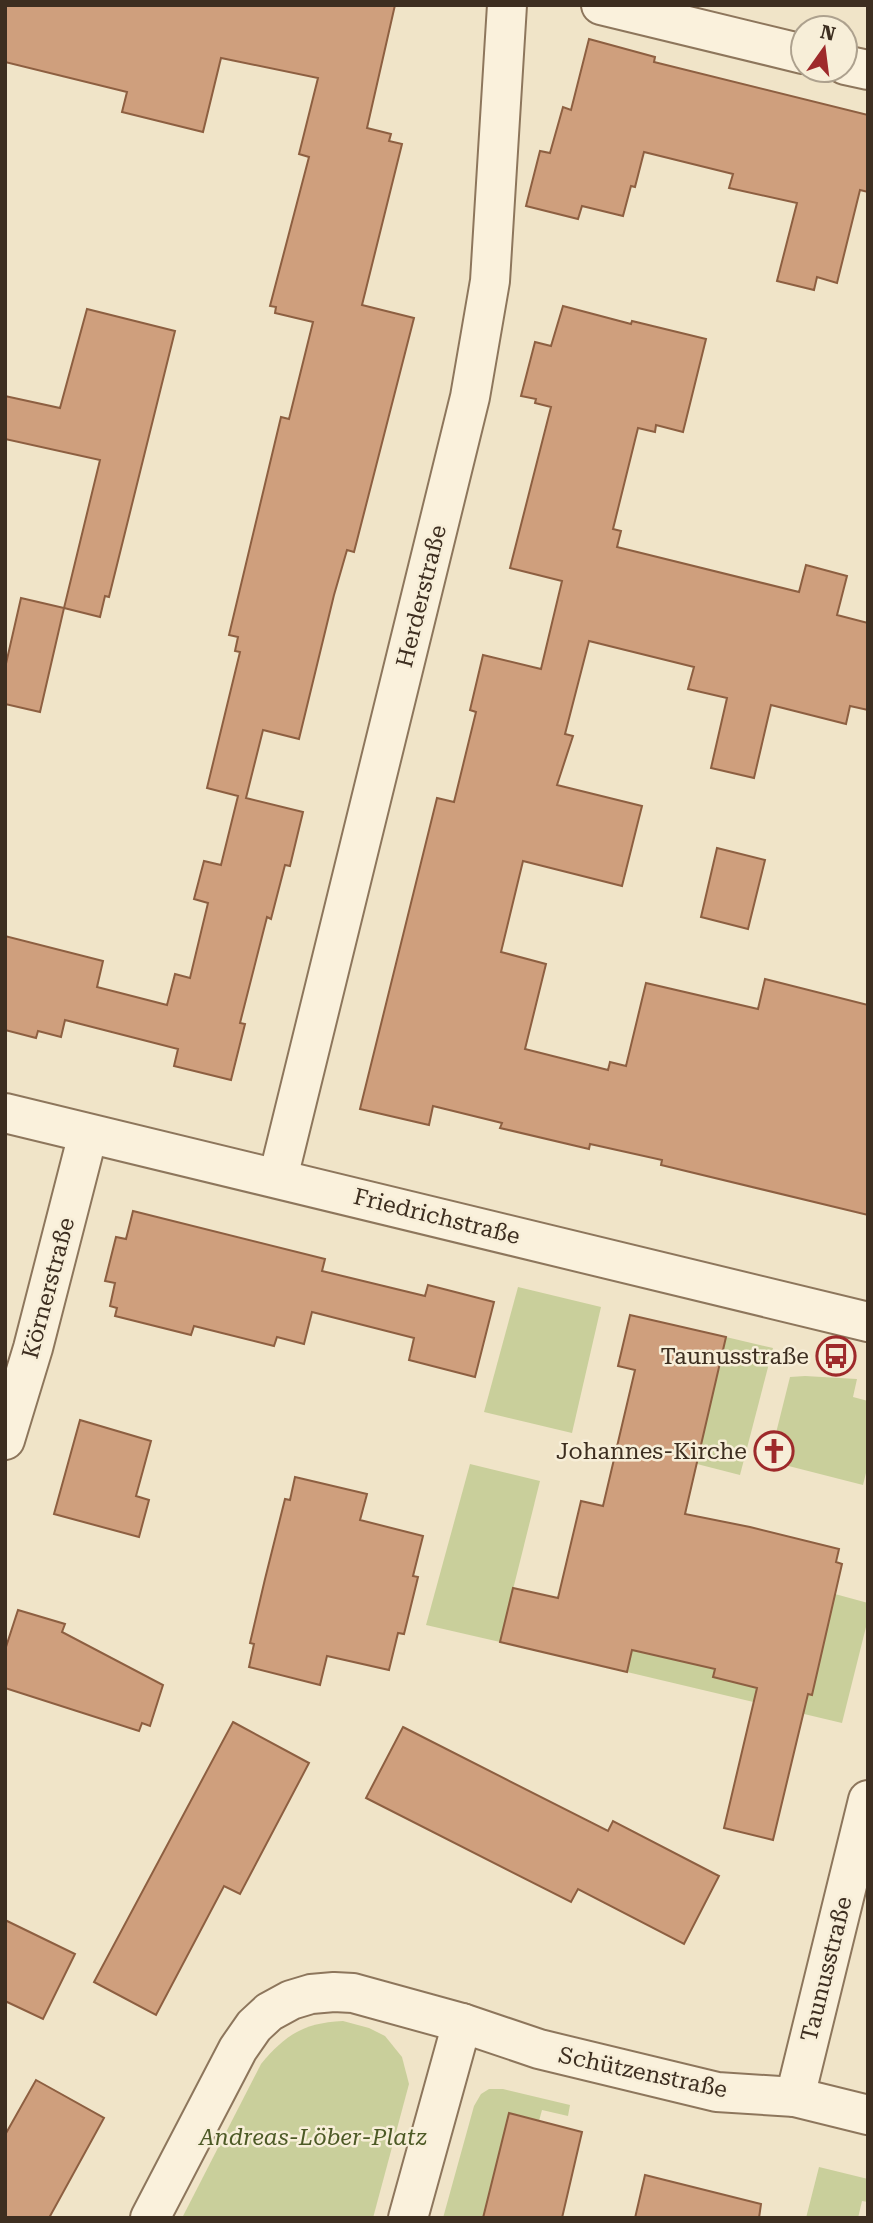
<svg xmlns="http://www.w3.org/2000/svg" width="873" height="2223" viewBox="0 0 873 2223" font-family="'Roboto Serif',serif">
<rect width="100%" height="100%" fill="#f0e4c8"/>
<!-- green -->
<g fill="#c9cf9b">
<path d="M518 1287 601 1307 572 1433 484 1412Z"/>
<path d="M726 1337 773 1348 740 1475 697 1464Z"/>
<path d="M805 1376 857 1379 853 1397 868 1401V1465L863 1485 769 1461 790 1377Z"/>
<path d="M470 1464 540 1481 500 1642 426 1625Z"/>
<path d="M835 1594 868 1603V1619L842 1723 627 1672 639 1622 715 1669 714 1677 773 1691 774 1687 811 1695Z"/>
<path d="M343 2021 369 2028 385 2036 402 2057 409 2084 373 2218H182L261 2064C286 2034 304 2023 343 2021Z"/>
<path d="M489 2089H503L570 2105 568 2116 542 2110 539 2121 509 2114 483 2218H443L474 2106 481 2094Z"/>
<path d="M819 2167 868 2179V2202L862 2201 858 2218H806Z"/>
</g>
<!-- building -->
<g fill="#cf9f7d" stroke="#8d5f41" stroke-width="2">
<path d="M5 5H395L367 128 391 134 389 141 402 144 362 305 414 318 354 552 347 550 334 595 299 739 263 730 246 798 303 812 290 866 285 865 271 919 267 917 240 1023 245 1024 231 1080 174 1066 178 1049 65 1020 61 1037 38 1031 36 1038 5 1030V936L103 961 97 987 167 1005 175 974 190 978 208 903 194 899 204 861 221 865 238 796 207 788 240 652 235 651 238 637 229 635 281 417 289 419 313 322 275 313 276 307 270 306 309 157 299 154 318 78 221 58 203 132 122 112 127 92 5 62Z"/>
<path d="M589 39 655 57 654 62 868 115V192L860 190 837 283 817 277 814 290 777 281 797 203 729 188 733 174 644 152 635 187 631 186 623 216 582 206 578 219 526 206 540 151 550 153 563 107 571 110Z"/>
<path d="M563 306 631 324 632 321 706 339 683 432 656 425 655 432 638 428 613 529 621 531 617 547 799 592 806 565 847 576 837 615 868 623V710L850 706 846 724 771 705 754 778 711 768 727 698 688 689 694 667 589 641 565 734 573 736 557 785 642 806 622 886 523 861 501 952 546 964 525 1049 608 1070 610 1062 626 1066 646 983 758 1009 765 979 868 1005V1215L661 1165 662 1160 590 1144 589 1149 500 1128 502 1123 433 1106 429 1125 360 1109 437 798 454 802 476 712 470 710 483 655 541 669 562 581 510 568 551 407 535 403 536 399 521 396 535 342 551 346Z"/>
<path d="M87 309 175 331 109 597 105 596 100 617 64 608 100 460 5 439V396L60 408Z"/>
<path d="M21 598 64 608 40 712 5 704V668Z"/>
<path d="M717 848 765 860 748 929 701 917Z"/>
<path d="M133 1211 325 1259 322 1271 425 1296 428 1285 494 1302 475 1377 409 1360 414 1338 312 1312 304 1344 277 1337 274 1346 194 1326 191 1335 115 1316 117 1308 110 1306 115 1283 105 1281 116 1237 126 1239Z"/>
<path d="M630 1315 726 1337 685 1514 750 1527 839 1549 836 1562 842 1564 812 1695 808 1694 773 1840 724 1828 757 1688 713 1677 715 1669 632 1650 627 1672 500 1642 513 1588 558 1598 581 1501 603 1506 635 1370 618 1366Z"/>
<path d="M80 1420 151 1441 136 1496 149 1500 139 1537 54 1514Z"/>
<path d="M295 1477 367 1494 360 1520 423 1536 413 1576 418 1577 404 1634 398 1633 389 1670 327 1656 320 1685 249 1667 254 1644 250 1643 265 1579 285 1499 290 1500Z"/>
<path d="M18 1610 65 1624 62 1632 163 1685 150 1726 142 1723 139 1731 5 1688V1650Z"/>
<path d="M233 1722 309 1763 240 1894 224 1886 156 2015 94 1982Z"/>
<path d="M403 1727 608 1831 613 1821 719 1876 684 1944 578 1889 571 1902 366 1798Z"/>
<path d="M5 1920 75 1954 43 2019 5 2001Z"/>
<path d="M36 2080 104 2118 49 2218H5V2135Z"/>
<path d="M509 2113 582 2132 562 2218H483Z"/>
<path d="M645 2175 761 2204 759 2218H635Z"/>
</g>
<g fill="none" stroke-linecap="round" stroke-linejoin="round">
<!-- minor casing -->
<g stroke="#8d765c" stroke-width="42">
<g id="minor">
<path d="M601 5 803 54"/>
<path d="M845 65 868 70"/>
<path d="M5 1113 868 1322"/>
<path d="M278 1178 470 397 490 281 507 5"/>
<path d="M5 1440 33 1348 88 1134"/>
<path d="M795 2097 868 1800"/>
<path d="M150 2218 238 2049 254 2026 269 2012 291 2000 311 1994 334 1992 353 1993 462 2023 539 2049 717 2092 795 2097 868 2115"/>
<path d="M408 2218 462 2023"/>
</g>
</g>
<!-- minor -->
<use href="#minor" stroke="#faf1dc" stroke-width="38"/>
</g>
<!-- icons -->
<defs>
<g id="bus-ring" transform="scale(2.0125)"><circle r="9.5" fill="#f7eed8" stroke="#9e2a2b" stroke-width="1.5"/><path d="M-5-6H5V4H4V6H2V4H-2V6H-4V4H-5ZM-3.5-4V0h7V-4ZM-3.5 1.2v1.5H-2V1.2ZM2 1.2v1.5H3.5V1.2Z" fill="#9e2a2b"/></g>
<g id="church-ring" transform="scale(2.0125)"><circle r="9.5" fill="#f7eed8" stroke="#9e2a2b" stroke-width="1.5"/><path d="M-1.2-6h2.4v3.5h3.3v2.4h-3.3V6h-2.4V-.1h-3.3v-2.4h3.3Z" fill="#9e2a2b"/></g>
</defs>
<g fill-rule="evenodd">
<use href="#bus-ring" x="836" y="1356"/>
<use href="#church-ring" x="774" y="1451"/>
</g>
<g text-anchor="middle" stroke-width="5" stroke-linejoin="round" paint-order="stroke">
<!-- street labels -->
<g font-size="23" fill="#3d2e20" stroke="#f7eed8">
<text transform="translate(421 596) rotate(-76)" y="8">Herderstraße</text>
<text transform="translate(437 1216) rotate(14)" y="8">Friedrichstraße</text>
<text transform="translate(48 1288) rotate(-75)" y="8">Körnerstraße</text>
<text transform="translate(826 1969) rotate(-76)" y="8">Taunusstraße</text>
<text transform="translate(643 2072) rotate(12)" y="8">Schützenstraße</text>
</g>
<!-- poi labels -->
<g font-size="23" fill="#3d2e20" stroke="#f7eed8" text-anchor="end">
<text x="809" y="1364">Taunusstraße</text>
<text x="747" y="1459">Johannes-Kirche</text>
</g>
<!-- park labels -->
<g font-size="23" font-style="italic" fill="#4d5a26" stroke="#f7eed8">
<text x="313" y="2145">Andreas-Löber-Platz</text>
</g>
</g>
<!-- border -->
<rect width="873" height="2223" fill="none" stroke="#3d2e20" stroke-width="14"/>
<!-- north arrow -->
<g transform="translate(824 49) rotate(14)"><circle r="33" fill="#f7eed8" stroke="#ada18e" stroke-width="2"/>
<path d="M0-5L12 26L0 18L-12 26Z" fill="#9e2a2b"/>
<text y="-10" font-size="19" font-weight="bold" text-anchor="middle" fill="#3d2e20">N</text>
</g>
</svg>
